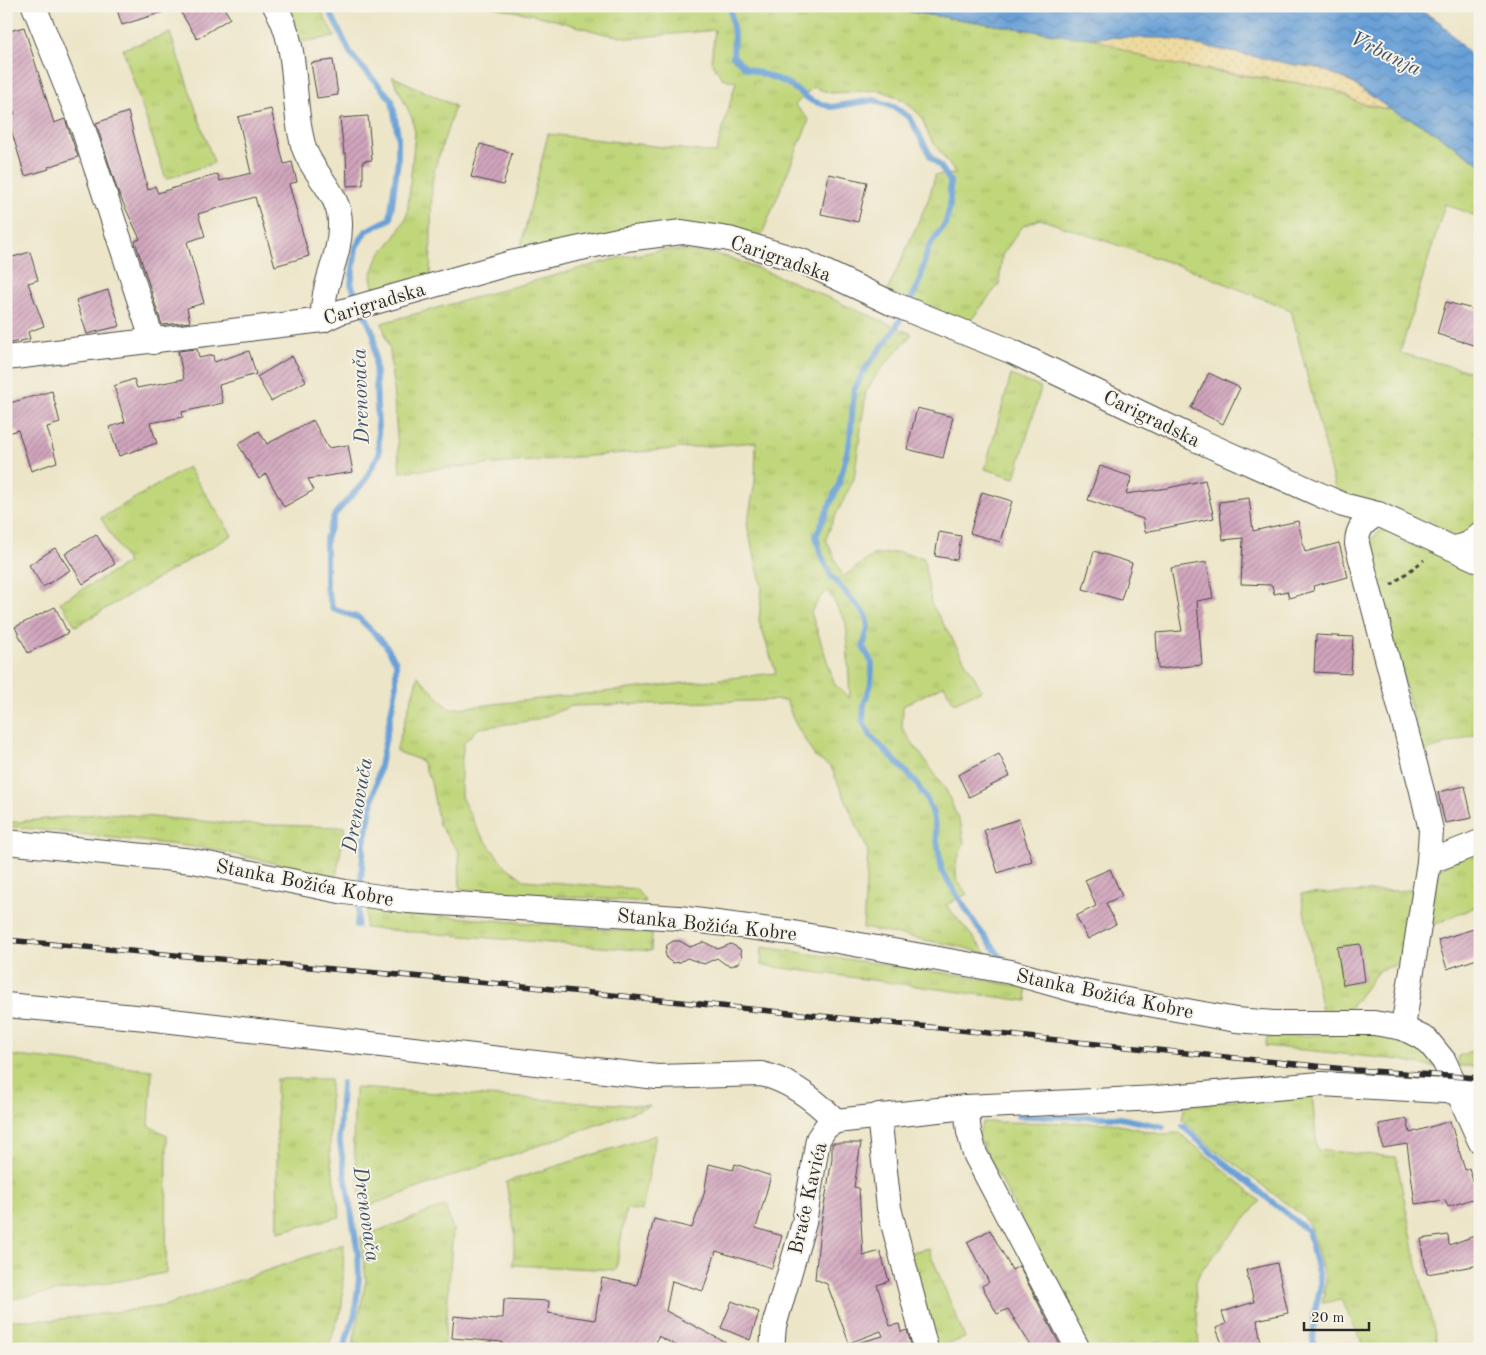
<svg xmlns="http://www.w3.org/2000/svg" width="1486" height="1355" viewBox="0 0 1486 1355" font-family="'Old Standard TT',serif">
<defs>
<pattern id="grass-tufts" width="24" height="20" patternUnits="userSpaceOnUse" patternTransform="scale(1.25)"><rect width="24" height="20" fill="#c0d67a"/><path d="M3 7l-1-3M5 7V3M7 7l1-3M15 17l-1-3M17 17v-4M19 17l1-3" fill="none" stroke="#a5b86a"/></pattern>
<pattern id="sand-dots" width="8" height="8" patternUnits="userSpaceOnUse" patternTransform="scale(1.25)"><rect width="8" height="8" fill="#eeda9e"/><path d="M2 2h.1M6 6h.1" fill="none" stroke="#cb8" stroke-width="1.8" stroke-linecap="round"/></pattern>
<pattern id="water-waves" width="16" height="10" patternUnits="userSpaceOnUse" patternTransform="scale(1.25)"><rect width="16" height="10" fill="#69a0d7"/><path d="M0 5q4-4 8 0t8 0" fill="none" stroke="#5783af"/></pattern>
<pattern id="building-hatch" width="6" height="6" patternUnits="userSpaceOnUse" patternTransform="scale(1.25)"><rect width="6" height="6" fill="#d1a5bd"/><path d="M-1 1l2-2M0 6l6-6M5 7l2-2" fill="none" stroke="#aa879a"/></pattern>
</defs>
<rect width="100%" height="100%" fill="#f7f3e8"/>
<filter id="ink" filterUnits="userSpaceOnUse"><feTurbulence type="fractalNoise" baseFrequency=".02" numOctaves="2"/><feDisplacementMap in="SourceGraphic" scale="10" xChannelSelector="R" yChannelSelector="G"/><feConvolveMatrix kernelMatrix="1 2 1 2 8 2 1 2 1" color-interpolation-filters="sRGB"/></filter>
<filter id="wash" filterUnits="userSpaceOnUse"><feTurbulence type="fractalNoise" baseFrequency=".0096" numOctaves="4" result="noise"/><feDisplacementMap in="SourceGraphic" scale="20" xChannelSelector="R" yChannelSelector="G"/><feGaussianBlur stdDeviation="1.12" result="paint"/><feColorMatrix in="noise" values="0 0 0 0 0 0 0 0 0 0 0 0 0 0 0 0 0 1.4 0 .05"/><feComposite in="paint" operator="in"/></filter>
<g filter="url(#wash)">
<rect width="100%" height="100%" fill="#ece5c8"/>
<!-- grass -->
<g fill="url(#grass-tufts)" stroke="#768052" fill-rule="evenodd">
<path d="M286 6H319L335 37 297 42Z"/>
<path d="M490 6H857L897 10 1074 37C1107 37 1137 56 1169 63 1216 74 1265 78 1313 85L1335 90 1359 103 1391 110 1428 128 1480 164V218L1445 204 1400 353 1480 374V515L1477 525 1454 540 1336 493 1291 310 1189 269 1040 219 1023 226 1002 255 999 284 968 324 886 294 929 198 935 175 956 174 929 136 921 116 905 101 880 90 830 93 813 87 795 105 809 120 760 239 726 235 518 258 548 134 716 153 736 82 722 78 711 61 715 30 632 38 605 34 544 17Z"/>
<path d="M170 33 214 163 166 179 123 49Z"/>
<path d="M392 76 455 106 435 168 432 182 430 285 375 297 371 276 379 255 395 237 407 216 415 133 412 118Z"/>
<path d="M662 250 704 252 728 257 790 281 912 334 877 374 866 392 854 479 831 525 826 539 843 577 873 555 898 552 924 558 931 603 982 690 954 703 944 685 903 706 902 728 946 790 961 826 964 842 956 863V879L967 894 946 905 987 954 962 947 863 928 868 851 831 767 815 757 795 723 786 700 572 706 535 720 479 728 464 742 461 766V797L479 832 504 865 524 880 636 889 646 902 460 889 459 852 439 825 431 782 422 761 396 751 418 676 449 709 776 673 759 621 762 588 747 525 755 482 756 442 400 472 390 351 382 323 618 258ZM828 591 846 622 850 698 835 685 811 612 821 596Z"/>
<path d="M1011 375 1041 388 1015 478 985 469Z"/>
<path d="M188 467 232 535 76 626 60 602 128 563 101 518Z"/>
<path d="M1388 528 1480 568V733L1423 752 1368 547C1371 538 1378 531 1388 528Z"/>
<path d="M107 813 236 824 345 827 336 877 212 849 6 826V823Z"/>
<path d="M1480 849V905L1426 928 1440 868Z"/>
<path d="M1414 890 1403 956 1396 965 1379 970 1352 1006 1345 1010 1322 1012 1301 894Z"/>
<path d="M367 910 652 933 651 951 365 928Z"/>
<path d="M762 947 971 977 1026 988 1027 1001 761 965Z"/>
<path d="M1362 1032 1402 1039 1417 1049 1441 1069 1401 1060 1265 1046 1267 1038Z"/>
<path d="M1480 1047V1066H1459L1457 1057Z"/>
<path d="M6 1055 152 1070 149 1126 167 1135 166 1273 6 1300Z"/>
<path d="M276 1079H330V1154L340 1217 278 1232Z"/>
<path d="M355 1088 650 1106 362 1208 353 1142Z"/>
<path d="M1312 1092 1317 1150 1396 1157 1417 1265 1439 1349H1365L1342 1300 1322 1303 1326 1282 1312 1231 1304 1217 1213 1148 1182 1119 1185 1105Z"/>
<path d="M983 1122 1110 1123 1160 1134 1180 1133 1260 1201 1200 1272 1195 1284 1199 1349H1166L1161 1341 1140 1349H1088L978 1136Z"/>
<path d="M656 1135 642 1211 626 1209 616 1270 513 1265 515 1234 506 1182Z"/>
<path d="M445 1206 453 1229 444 1349 353 1344 366 1280 361 1237Z"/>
<path d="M344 1244 342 1307 328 1349H6V1320H52L164 1306Z"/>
<path d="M928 1248 965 1338 934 1349 908 1253Z"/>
</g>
<!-- sand -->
<path fill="url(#sand-dots)" stroke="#8c8264" d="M1092 37 1164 38 1295 65C1335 68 1359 87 1391 110L1359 103 1335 90 1313 85 1170 64 1137 55Z"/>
<!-- water -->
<path fill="url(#water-waves)" stroke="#4a6681" d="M857 6H1413L1440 22 1480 66V164L1428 128 1391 110 1348 80 1313 66 1295 65 1164 38 1074 37 897 10Z"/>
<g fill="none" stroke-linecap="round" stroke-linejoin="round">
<!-- stream -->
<g stroke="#69a0d7" stroke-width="6">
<path d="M327 6 352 56 392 100 398 136V160L390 219 366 231 356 247 351 284 374 335 379 454 364 482 335 514 326 539V587L333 609 359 618 385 644 396 662V689L364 843 357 926"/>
<path d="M730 6 734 35 733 56 746 68 785 82 812 101 831 107 874 100 896 108 910 118 931 157 941 167 950 181V207L945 224 928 248 919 284 895 329 865 369 854 390 850 440 839 484 816 536 821 555 831 576 866 615 868 628 863 647 872 663 871 684 864 704 863 722 871 736 915 781 927 800 933 814 942 872 978 928 1001 957"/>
<path d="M342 1083 339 1137 358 1253 359 1277 355 1314 343 1349"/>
<path d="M1018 1116 1115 1117 1163 1127"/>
<path d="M1183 1126 1212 1153 1308 1231 1321 1285 1314 1313 1313 1349"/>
</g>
</g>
<g id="blocks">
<!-- building -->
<g fill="url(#building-hatch)">
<path d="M116 6H168L169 10 122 25Z"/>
<path d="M177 6H223L230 18 197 39Z"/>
<path d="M24 27 54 123 65 119 78 157 48 167 49 169 25 176 7 116 15 114 6 89V32Z"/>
<path d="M333 60 338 95 317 98 311 63Z"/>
<path d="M271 109 284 164 292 162 297 182 289 184 309 256 275 266 255 197 198 214 205 236 187 242 204 303 187 308 190 322 162 325 135 241 140 239 118 192 96 123 128 112 148 190 155 186 158 193 218 174 220 181 251 173 238 117Z"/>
<path d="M368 116 372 160 363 161V185L347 186 346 153H344L340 118Z"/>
<path d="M480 144 512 153 503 185 471 177Z"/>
<path d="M829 174 867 182 858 222 821 214Z"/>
<path d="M30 252 38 280 28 283 44 326 28 332 30 339 6 344V259Z"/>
<path d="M108 290 120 326 87 334 76 300Z"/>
<path d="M1446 302 1480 311V347L1437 334Z"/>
<path d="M197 349 199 358 213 355 214 362 249 351 256 374 219 385 223 403 182 412 183 417 150 423 157 443 119 456 109 427 125 422 114 386 134 379 137 388 184 379 178 351Z"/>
<path d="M292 356 306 381 271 401 257 377Z"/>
<path d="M1209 373 1240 388 1223 424 1191 408Z"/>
<path d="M52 391 60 423 47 427 57 462 31 471 18 430 6 434V404Z"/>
<path d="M917 408 953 417 943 458 907 449Z"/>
<path d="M313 420 328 448 348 445 353 472 308 479 314 490 284 507 266 474 259 479 238 444 259 431 267 444Z"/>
<path d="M1100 466 1132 477 1126 494 1168 488 1205 480 1214 518 1145 532 1143 519 1088 500Z"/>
<path d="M982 492 1012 501 1000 542 970 533Z"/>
<path d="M1249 498 1253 531 1298 521 1305 552 1339 543 1348 577 1313 586 1314 591 1289 598 1287 591 1274 594 1272 585 1241 584 1243 538 1223 540 1219 502Z"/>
<path d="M939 532 961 536 957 560 935 556Z"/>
<path d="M96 534 115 564 83 584 65 554Z"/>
<path d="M55 548 70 570 43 587 29 565Z"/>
<path d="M1094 551 1132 563 1121 600 1083 589Z"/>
<path d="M1207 562 1213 598 1197 601 1202 665 1158 669 1156 633 1182 631 1171 568Z"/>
<path d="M55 607 68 633 28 653 15 627Z"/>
<path d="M1316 635 1353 637 1351 674 1314 672Z"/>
<path d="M999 754 1010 776 969 797 958 775Z"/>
<path d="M1465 786 1472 818 1445 823 1438 792Z"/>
<path d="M1019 819 1032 861 998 873 984 830Z"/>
<path d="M1110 869 1122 896 1106 903 1116 924 1088 939 1076 916 1096 906 1085 880Z"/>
<path d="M1480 927V958L1447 969 1438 940Z"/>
<path d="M673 941H680L690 947 704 942 718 949 731 944 740 949 742 957 738 963 732 966 725 964 717 958 704 964 687 958 680 962 673 963 667 959 665 952 667 945Z"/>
<path d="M1360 944 1365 981 1343 985 1337 947Z"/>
<path d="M1407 1119 1410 1133 1450 1121 1465 1170 1469 1168 1478 1197 1448 1207 1445 1200 1415 1204 1407 1144 1383 1148 1379 1124Z"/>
<path d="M832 1143H861L854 1187 859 1188 863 1256 880 1251 889 1281 877 1285 890 1326 899 1324 901 1332 907 1330 912 1349H858L857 1343 883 1336 881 1331 849 1343 827 1284 815 1279 820 1229 832 1159Z"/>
<path d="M709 1164 733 1170 735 1164 771 1176 756 1228 782 1236 772 1268 716 1251 703 1291 672 1281 666 1311 738 1349H683L658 1336 655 1349H501L502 1342 452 1338 454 1316 497 1320V1318H503L504 1299 549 1301 548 1313 595 1320 602 1278 637 1285 654 1219 692 1228 704 1194Z"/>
<path d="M990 1230 1012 1270 1019 1266 1062 1349H1033L1008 1309 997 1314 982 1286 989 1282 967 1242Z"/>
<path d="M1480 1234V1265L1427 1274 1421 1239 1448 1235 1449 1245Z"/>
<path d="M1277 1263 1288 1313 1257 1320 1262 1349H1224L1216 1328 1226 1324 1222 1312 1254 1302 1246 1270Z"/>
<path d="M732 1301 759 1312 750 1340 721 1328Z"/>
</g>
</g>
</g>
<g filter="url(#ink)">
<use href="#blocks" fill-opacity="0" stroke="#484743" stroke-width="1"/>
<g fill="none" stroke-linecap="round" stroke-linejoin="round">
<!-- minor casing -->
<g stroke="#484743" stroke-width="26">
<g id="minor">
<path d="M34 6 83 128 153 342"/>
<path d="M275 6C301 48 290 102 304 148 313 175 340 193 340 223 341 259 321 283 323 320"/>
<path d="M6 358 323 320 340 312 511 263 618 240 682 232 729 239 804 262 891 303 1013 352 1193 438 1343 505 1378 514 1480 561"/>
<path d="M1378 514C1364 521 1357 528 1357 544L1422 791 1431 830 1429 862 1403 1028"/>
<path d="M1455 548 1469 544 1480 534"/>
<path d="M6 842 193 861 345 892 408 901 679 918 793 933 1011 972 1078 991 1236 1020 1274 1023H1374L1403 1028 1427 1040 1444 1061 1480 1141"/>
<path d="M1429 862 1480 842"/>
<path d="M6 1005 146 1018 657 1077 761 1074C790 1080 816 1101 836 1121"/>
<path d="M966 1107 969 1132 975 1154 1078 1349"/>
<path d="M879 1115 889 1208 926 1349"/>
<path d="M772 1349 774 1326 804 1223 818 1139 826 1127 836 1121 966 1107 1157 1098 1321 1084 1480 1093"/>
</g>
</g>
<!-- path -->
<path stroke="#484743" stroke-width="3" stroke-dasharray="4 4" stroke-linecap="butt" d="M1391 585 1424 560"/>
<!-- minor -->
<use href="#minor" stroke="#fff" stroke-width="24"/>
<!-- rail casing -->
<g stroke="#2b2b2b" stroke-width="5.5">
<path id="rail" d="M6 940 523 986 1355 1070 1480 1078"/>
</g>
<!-- rail -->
<use href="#rail" stroke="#f7f3e8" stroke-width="4" stroke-dasharray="11" stroke-linecap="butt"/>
</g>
</g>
<g text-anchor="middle" stroke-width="4" stroke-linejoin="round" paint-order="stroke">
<!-- street labels -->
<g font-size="20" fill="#2b2b2b" stroke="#f7f3e8">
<text transform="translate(781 258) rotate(19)" y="7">Carigradska</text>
<text transform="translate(374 303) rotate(-17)" y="7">Carigradska</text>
<text transform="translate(1152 418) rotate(26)" y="7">Carigradska</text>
<text transform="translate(305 882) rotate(11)" y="7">Stanka Božića Kobre</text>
<text transform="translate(707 924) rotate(6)" y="7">Stanka Božića Kobre</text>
<text transform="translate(1105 993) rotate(12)" y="7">Stanka Božića Kobre</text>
<text transform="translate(807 1198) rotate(-77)" y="7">Braće Kavića</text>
</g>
<!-- water labels -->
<g font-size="21" font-style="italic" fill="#415467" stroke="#f7f3e8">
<text transform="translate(1386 53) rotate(26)" y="7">Vrbanja</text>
<text transform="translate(360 396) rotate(-92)" y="7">Drenovača</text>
<text transform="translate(357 805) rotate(-80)" y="7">Drenovača</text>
<text transform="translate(367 1214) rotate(82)" y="7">Drenovača</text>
</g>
</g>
<!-- margin -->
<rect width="1486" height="1355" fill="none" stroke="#f7f3e8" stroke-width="25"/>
<!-- scale -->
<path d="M1304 1322v8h65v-8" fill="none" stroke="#2b2b2b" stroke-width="2.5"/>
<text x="1311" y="1322" font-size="15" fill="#2b2b2b" stroke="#f7f3e8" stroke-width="4" paint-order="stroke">20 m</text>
</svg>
